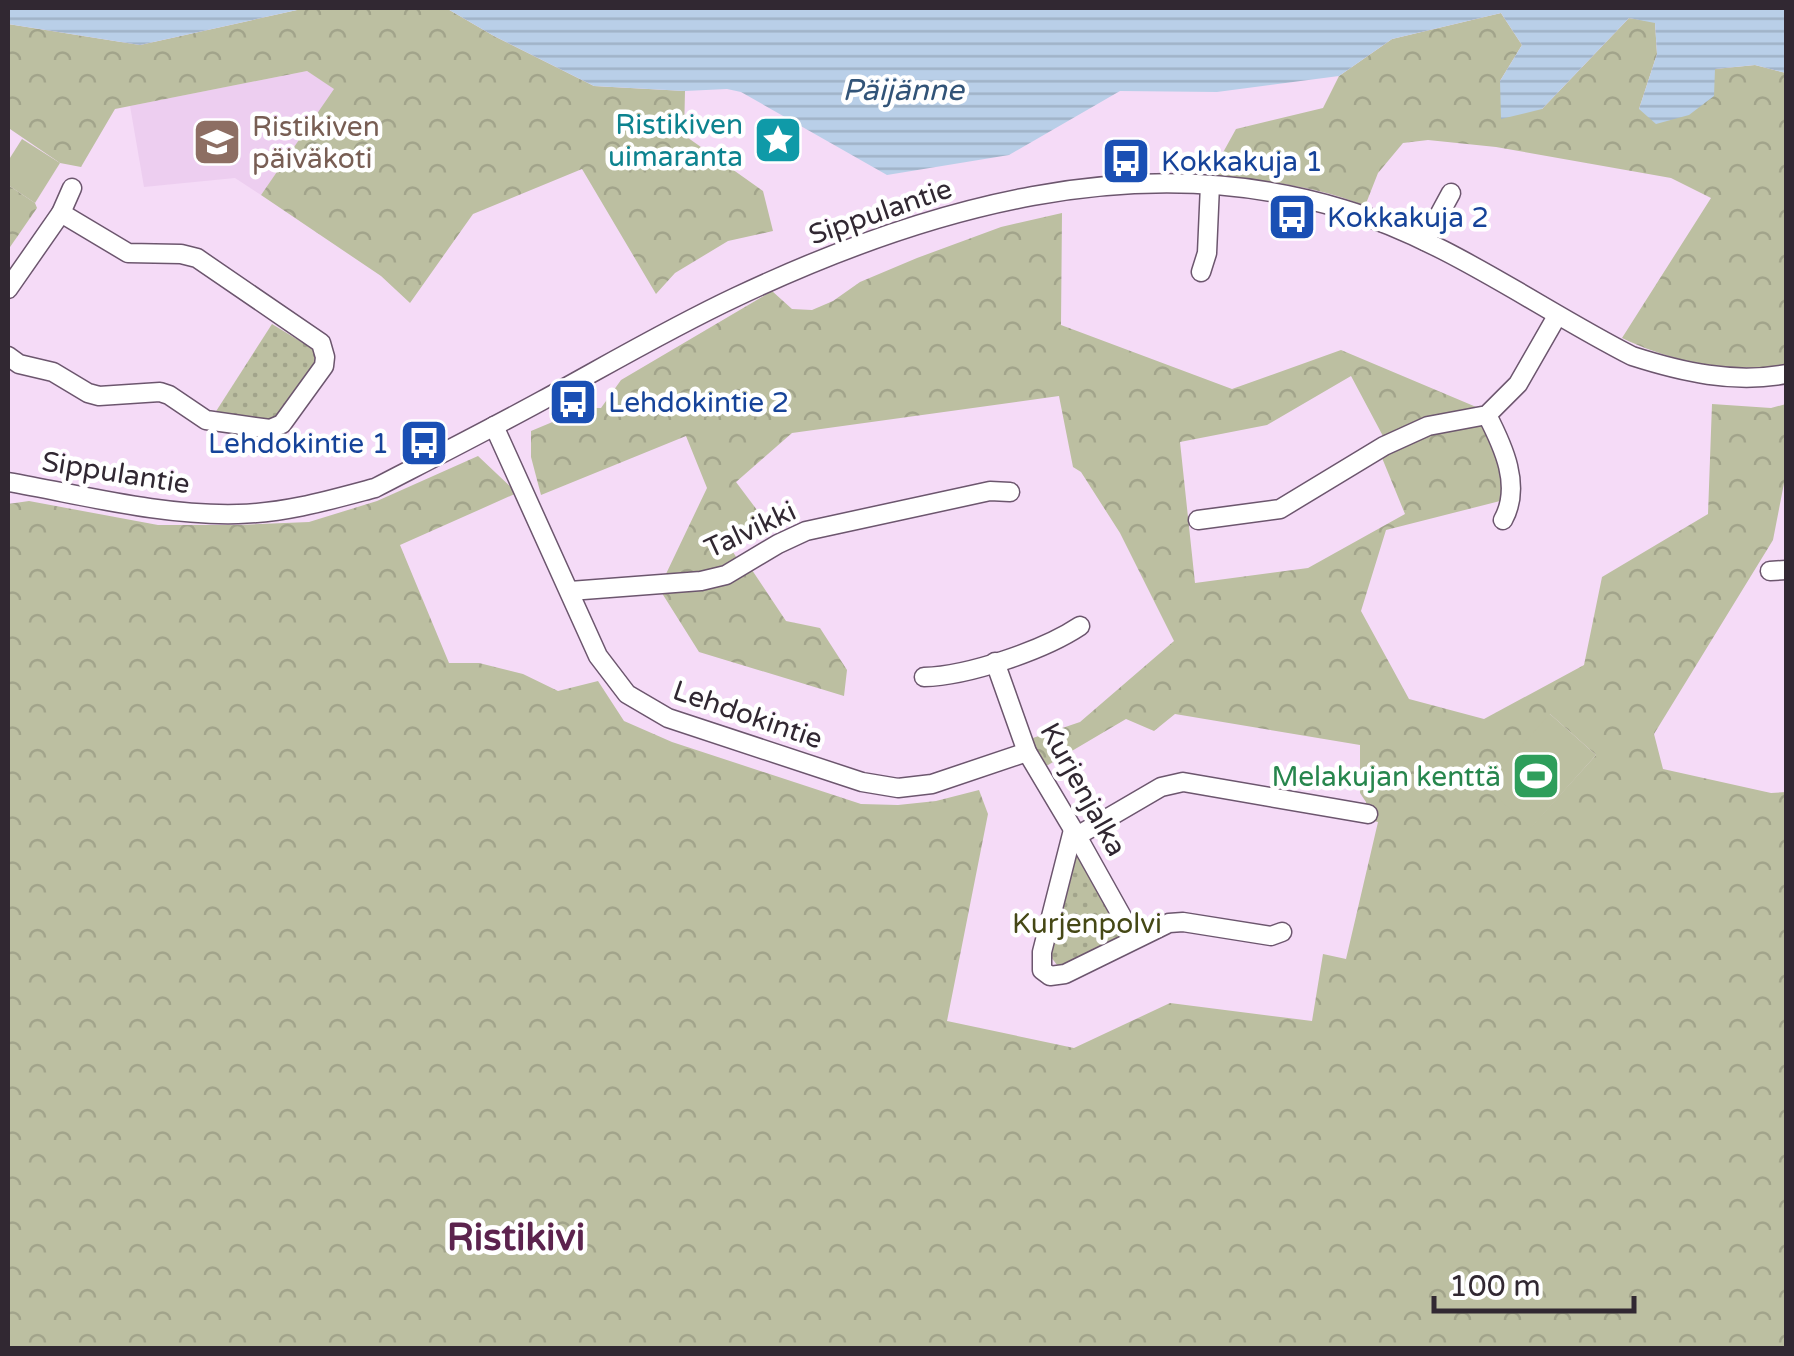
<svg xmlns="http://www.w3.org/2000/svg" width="1794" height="1356" viewBox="0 0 1794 1356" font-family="'Varela Round',sans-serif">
<defs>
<pattern id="forest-crowns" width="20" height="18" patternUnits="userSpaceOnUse" patternTransform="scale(2.5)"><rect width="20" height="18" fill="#bcbfa1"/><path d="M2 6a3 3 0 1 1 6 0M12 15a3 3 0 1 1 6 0" fill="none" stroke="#a2a48b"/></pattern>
<pattern id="park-dots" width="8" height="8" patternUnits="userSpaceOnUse" patternTransform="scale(2.5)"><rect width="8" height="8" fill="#bcbfa1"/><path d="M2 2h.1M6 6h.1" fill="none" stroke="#a2a48b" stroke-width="1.8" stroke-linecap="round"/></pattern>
<pattern id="water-rules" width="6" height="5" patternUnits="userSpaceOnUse" patternTransform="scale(2.5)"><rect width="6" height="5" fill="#b9cfe8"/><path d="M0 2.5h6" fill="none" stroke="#a0b2c7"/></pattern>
</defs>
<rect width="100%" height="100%" fill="#f5dbf7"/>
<!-- built -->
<path fill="#edcef0" d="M307 71 335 89 261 195 235 178 144 187 130 106Z"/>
<!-- forest -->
<g fill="url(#forest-crowns)" fill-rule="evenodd">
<path d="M306 8H446L494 36 594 86 685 91 684 135 763 191 773 231 728 241 675 273 656 294 582 169 473 214 410 303 381 276 261 195 334 89 307 71 115 109 81 167 60 163 10 129 8 122V24L140 45Z"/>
<path d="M1501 13 1522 45 1500 81 1542 109 1629 18 1655 22 1657 54 1639 109 1715 69 1755 65 1786 73V362L1783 366C1729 372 1671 362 1622 338L1711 198 1671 178 1496 147 1428 140 1403 143 1378 173 1365 206C1316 186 1262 180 1210 176L1236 129 1323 108 1339 76 1392 39Z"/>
<path d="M8 185 35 203 37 208 8 250Z"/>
<path d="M1062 213 1061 325 1232 389 1341 350 1481 409 1384 438 1351 376 1267 425 1180 442 1195 583 1308 568 1405 514 1380 453 1430 433 1484 425 1501 465 1504 500 1386 530 1361 611 1409 699 1484 719 1584 665 1602 577 1708 514 1712 404 1771 408 1786 404V473L1773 540 1654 734 1663 769 1771 793 1786 792V1348H8V504L29 501 158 525H237L309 522 377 501 478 456 517 493 400 545 449 663H479L523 674 558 691 598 681 624 721 672 742 861 804 898 805 936 801 979 790 988 814 947 1021 1074 1048 1170 1003 1312 1021 1323 954 1346 959 1378 822 1364 819 1366 802 1360 793V745L1175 714 1154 731 1126 719 1043 768 1027 740 1080 722 1174 641 1120 533 1081 472 1073 467 1059 396 792 433 736 482 763 518 728 544 738 560C715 574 691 575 665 576L707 488 686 436 541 495 531 457V431L586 408H601L621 380 772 291 792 309 812 310 833 301 860 282 917 258 1001 227ZM1550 714 1596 755 1531 827Z"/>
<path d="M752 570 786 621 820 628 847 670 844 696 699 652 660 590Z"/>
</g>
<!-- park -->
<g fill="url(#park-dots)">
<path d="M272 324 313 349 316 353V364L279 417 270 422 213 416Z"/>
<path d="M1080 856 1122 931 1121 938 1063 966 1057 965 1048 953 1074 857Z"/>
</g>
<!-- garden -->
<g fill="#bcbfa1">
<path d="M22 139 60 163 35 203 8 185V161Z"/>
<path d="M1550 714 1596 755 1531 828 1485 786Z"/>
</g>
<!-- water -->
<g fill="url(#water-rules)">
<path d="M8 8H306L140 45 8 24Z"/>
<path d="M446 8H1786V73L1755 65 1715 69 1714 96 1689 115 1656 124 1639 109 1657 54 1655 23 1629 18 1542 109 1501 119 1500 81 1522 45 1501 13 1392 39 1339 76 1217 92 1120 91 1009 155 887 175 741 92 727 89 685 91 594 86 494 36Z"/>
</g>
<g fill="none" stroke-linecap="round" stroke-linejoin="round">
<!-- minor casing -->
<g stroke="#6c566e" stroke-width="21">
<g id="minor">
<path d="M1425 241 1451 193"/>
<path d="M1201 272 1207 253 1210 185"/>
<path d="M8 289 61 213 72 188"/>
<path d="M8 356 19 364 53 372 88 393 99 396 160 392 169 395 206 420 270 429 282 424 324 366 325 357 321 343 197 258 181 254 128 253 61 213"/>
<path d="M1487 415C1503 446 1522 486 1503 520"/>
<path d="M494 426 598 656 627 694 668 718 862 782 898 788 932 784 1027 752"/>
<path d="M8 482C83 495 161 516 238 514 286 513 330 500 375 488 431 459 488 430 543 400 607 365 670 328 736 297 924 208 1137 146 1343 209 1447 240 1536 307 1632 356 1682 372 1734 384 1786 374"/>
<path d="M1198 520 1280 509 1384 446 1428 426 1487 415 1518 384 1557 316"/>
<path d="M1770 571 1786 570"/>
<path d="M570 591 701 581 726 575 778 544 806 531 990 491 1010 492"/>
<path d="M995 662 1027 752 1077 836 1134 938"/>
<path d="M924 677C968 676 1044 650 1080 626"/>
<path d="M1073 830 1042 952V970L1050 976 1065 974 1169 923 1183 922 1271 936 1282 932"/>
<path d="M1077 836 1161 787 1183 782 1368 814"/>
</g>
</g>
<!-- minor -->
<use href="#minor" stroke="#fff" stroke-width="18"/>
</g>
<!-- icons -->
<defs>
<g id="sight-square" transform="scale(2.5)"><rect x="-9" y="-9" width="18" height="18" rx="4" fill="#0f9aa8" stroke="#fff"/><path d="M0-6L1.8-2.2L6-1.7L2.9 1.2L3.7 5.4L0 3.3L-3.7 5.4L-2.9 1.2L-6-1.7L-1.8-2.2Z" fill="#fff"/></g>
<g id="school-square" transform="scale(2.5)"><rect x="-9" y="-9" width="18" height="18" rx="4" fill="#8d6e63" stroke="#fff"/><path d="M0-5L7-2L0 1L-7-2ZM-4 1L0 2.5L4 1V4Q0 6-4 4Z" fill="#fff"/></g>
<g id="bus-square" transform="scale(2.5)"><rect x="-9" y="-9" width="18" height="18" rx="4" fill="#1a4fb4" stroke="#fff"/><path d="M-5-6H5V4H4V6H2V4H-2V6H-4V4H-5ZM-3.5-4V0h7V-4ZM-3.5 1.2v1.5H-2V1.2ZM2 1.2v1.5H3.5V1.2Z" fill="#fff"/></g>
<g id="stadium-square" transform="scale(2.5)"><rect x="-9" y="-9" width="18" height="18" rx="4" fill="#2e9e5b" stroke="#fff"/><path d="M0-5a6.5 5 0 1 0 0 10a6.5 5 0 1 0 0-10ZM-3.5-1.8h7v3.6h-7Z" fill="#fff"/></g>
</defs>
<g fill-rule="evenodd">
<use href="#sight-square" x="778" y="140"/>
<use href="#school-square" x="217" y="142"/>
<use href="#bus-square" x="1126" y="161"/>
<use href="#bus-square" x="1292" y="217"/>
<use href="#bus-square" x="573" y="402"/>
<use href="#bus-square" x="424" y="443"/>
<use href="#stadium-square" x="1536" y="776"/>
</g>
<g text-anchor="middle" stroke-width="9" stroke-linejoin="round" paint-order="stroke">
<!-- culture labels -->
<g font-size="28" fill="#0d838f" stroke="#fff" text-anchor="end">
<text x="743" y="134">Ristikiven<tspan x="743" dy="32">uimaranta</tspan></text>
</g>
<!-- education labels -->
<g font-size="28" fill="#785e54" stroke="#fff" text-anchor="start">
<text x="252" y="136">Ristikiven<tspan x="252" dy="32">päiväkoti</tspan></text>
</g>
<!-- transit labels -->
<g font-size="28" fill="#164399" stroke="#fff" text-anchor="start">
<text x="1161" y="171">Kokkakuja 1</text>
<text x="1327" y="227">Kokkakuja 2</text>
<text x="608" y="412">Lehdokintie 2</text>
<text x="389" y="453" text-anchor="end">Lehdokintie 1</text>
</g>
<!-- street labels -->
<g font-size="28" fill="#312832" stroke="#fff">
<text transform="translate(880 211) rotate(-19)" y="10">Sippulantie</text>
<text transform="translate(116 472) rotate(9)" y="10">Sippulantie</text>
<text transform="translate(750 529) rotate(-25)" y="10">Talvikki</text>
<text transform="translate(748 714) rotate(19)" y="10">Lehdokintie</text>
<text transform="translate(1084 789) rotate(61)" y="10">Kurjenjalka</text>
</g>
<!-- leisure labels -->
<g font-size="28" fill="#27864d" stroke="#fff" text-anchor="end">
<text x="1501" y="786">Melakujan kenttä</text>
</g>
<!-- park labels -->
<g font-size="28" fill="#454815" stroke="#fff">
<text x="1087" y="933">Kurjenpolvi</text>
</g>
<!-- water labels -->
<g font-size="30" font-style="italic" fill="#325478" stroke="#fff">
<text x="903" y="100">Päijänne</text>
</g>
<!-- district labels -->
<g font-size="38" font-weight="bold" fill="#5c234e" stroke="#fff">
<text x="516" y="1250">Ristikivi</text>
</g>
</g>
<!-- border -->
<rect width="1794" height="1356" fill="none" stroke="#312832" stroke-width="20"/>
<!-- scale -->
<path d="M1434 1296v15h200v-15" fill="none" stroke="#312832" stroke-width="5"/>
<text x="1449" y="1296" font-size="30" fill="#312832" stroke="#ffffff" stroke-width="8" paint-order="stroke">100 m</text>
</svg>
